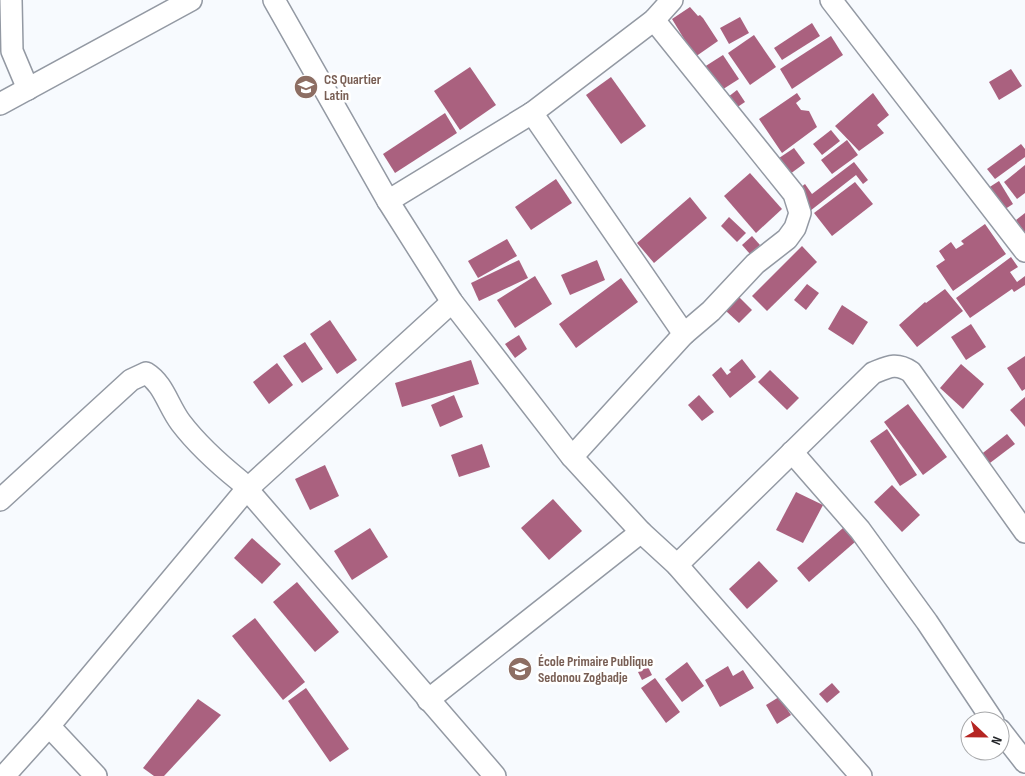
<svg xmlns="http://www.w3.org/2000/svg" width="1025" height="776" viewBox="0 0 1025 776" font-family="'Sofia Sans Condensed',sans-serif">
<rect width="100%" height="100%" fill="#f7fafe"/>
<!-- building -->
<g fill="#aa617f">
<path d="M690 7 698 16 700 15 703 18 718 41 695 57 672 19Z"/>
<path d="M740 17 749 33 729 44 720 28Z"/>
<path d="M812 23 820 36 782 60 774 48Z"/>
<path d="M754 35 776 67 750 85 728 53Z"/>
<path d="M831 36 843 55 792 89 780 69Z"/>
<path d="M723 55 739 79 717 93 701 69Z"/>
<path d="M470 67 496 105 460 130 434 91Z"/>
<path d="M1011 69 1022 86 999 100 989 82Z"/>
<path d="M611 77 646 126 621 144 586 95Z"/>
<path d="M737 90 745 102 736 108 728 97Z"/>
<path d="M797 93 801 99 796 103 801 110 809 111 817 127 782 153 759 119Z"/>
<path d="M873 93 889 115 877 125 884 133 859 151 835 126Z"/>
<path d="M445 113 457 133 395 173 383 154Z"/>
<path d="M831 130 840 141 822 155 813 144Z"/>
<path d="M847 140 858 155 832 174 821 160Z"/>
<path d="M1021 144 1025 149V157L995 179 987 169Z"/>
<path d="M794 148 805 163 790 174 779 158Z"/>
<path d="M854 162 868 180 863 184 856 175 810 211 795 192 805 184 812 194Z"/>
<path d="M1025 165V193L1017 199 1004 182Z"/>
<path d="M750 173 782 209 756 233 724 196Z"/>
<path d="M556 179 572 203 531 230 515 207Z"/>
<path d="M999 181 1013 204 999 213 985 190Z"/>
<path d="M855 182 873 204 832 236 814 213Z"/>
<path d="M690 197 707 218 654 263 637 243Z"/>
<path d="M1025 213V233L1016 220Z"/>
<path d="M729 217 746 233 737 242 721 226Z"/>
<path d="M985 224 1006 254 953 291 936 266 945 260 939 251 951 242 956 249 964 244 961 241Z"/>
<path d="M752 236 760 245 750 254 742 245Z"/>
<path d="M507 239 517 256 478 278 468 261Z"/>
<path d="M802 246 817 262 767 311 752 296Z"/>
<path d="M1011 257 1018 267 1010 272 1017 282 1025 276V285L1014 292 1012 289 970 318 956 298Z"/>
<path d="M519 260 528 278 479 301 471 283Z"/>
<path d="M597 260 605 280 570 295 561 275Z"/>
<path d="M535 276 552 304 515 328 497 300Z"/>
<path d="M621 278 638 302 576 348 559 324Z"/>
<path d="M807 284 819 293 806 310 794 300Z"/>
<path d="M945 289 963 311 917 347 899 325 925 302 926 303Z"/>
<path d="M739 297 752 310 739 323 726 311Z"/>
<path d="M842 305 868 322 853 345 828 329Z"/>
<path d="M330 320 357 360 337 374 310 334Z"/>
<path d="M971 324 986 347 966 360 951 337Z"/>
<path d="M519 335 527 349 515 358 505 344Z"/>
<path d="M305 342 323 369 302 383 283 356Z"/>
<path d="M1025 356V389L1022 391 1007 368Z"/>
<path d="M742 359 756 377 730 398 712 375 721 367 727 375 731 372 729 370Z"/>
<path d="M471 360 479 384 402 407 395 383Z"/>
<path d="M277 363 293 385 269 404 253 382Z"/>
<path d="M961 364 984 384 963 409 940 388Z"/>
<path d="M770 370 799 398 787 410 758 382Z"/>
<path d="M454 395 463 417 440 427 431 405Z"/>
<path d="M699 395 714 412 702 421 688 405Z"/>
<path d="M1025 397V427L1010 410Z"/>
<path d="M908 404 947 457 923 475 884 422Z"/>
<path d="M887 429 917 475 900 486 870 441Z"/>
<path d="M1007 434 1015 444 986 466 979 456Z"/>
<path d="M482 444 490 467 459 477 451 455Z"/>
<path d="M325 465 339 496 310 510 295 479Z"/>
<path d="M892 485 920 515 902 532 874 502Z"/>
<path d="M796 492 823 505 803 543 776 530Z"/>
<path d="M553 499 582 531 549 560 521 528Z"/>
<path d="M370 528 388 557 352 580 334 551Z"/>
<path d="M843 528 855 542 809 582 797 568Z"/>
<path d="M252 538 281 564 262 584 234 558Z"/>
<path d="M759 561 778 581 747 609 729 589Z"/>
<path d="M297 582 339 632 315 652 273 602Z"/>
<path d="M255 618 305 682 283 700 232 636Z"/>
<path d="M687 662 704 686 682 702 665 679Z"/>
<path d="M728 666 733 676 743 670 754 688 720 707 705 680Z"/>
<path d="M648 667 652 675 642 680 638 672Z"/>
<path d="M655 678 680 712 666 723 641 688Z"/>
<path d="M832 683 840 692 827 703 819 694Z"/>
<path d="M306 688 349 749 330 762 288 701Z"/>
<path d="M779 697 791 715 777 724 766 705Z"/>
<path d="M198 699 221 715 164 776H154L143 768Z"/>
</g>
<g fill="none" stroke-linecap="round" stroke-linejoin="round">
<!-- minor casing -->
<g stroke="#9399a3" stroke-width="24">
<g id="minor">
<path d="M11 0 12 51 28 89"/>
<path d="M274 0 388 201 452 302 572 457 641 532 677 565 861 776"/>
<path d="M831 0 1025 251"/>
<path d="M0 104 191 0"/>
<path d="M532 113 684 334"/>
<path d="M388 201 532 113 654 20 672 0"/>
<path d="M792 452 860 530 927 622 993 721"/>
<path d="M572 457 684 334 711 311 755 264 787 239 795 228 800 213 794 194 654 20"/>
<path d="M0 500 131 380 146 373C164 384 168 406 181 423 197 444 219 464 240 481L495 776"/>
<path d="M677 565 873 373C888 367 896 362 911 372L1025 532"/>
<path d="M428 700 641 532"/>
<path d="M49 726 96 776"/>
<path d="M1000 730 1025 762"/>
<path d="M4 776 49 726 246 490 452 302"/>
</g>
</g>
<!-- minor -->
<use href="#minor" stroke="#fff" stroke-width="21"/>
</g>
<!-- icons -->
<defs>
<g id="school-disc" transform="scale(1.25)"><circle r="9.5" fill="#8d6e63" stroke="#fff"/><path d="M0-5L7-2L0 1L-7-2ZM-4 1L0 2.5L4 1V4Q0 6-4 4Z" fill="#fff"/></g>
</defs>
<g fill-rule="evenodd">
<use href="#school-disc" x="306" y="87"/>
<use href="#school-disc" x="520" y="669"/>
</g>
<g text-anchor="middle" stroke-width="5" stroke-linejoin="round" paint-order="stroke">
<!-- education labels -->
<g font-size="14" font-weight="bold" fill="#785e54" stroke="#fff" text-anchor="start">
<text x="324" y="84">CS Quartier<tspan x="324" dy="16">Latin</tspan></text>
<text x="538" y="666">École Primaire Publique<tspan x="538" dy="16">Sedonou Zogbadje</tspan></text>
</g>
</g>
<!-- north arrow -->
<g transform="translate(985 736) rotate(112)"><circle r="24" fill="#ffffff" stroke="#a7a8aa"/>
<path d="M0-4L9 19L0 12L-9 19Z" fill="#b52522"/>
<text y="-8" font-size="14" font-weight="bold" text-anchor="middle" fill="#24262a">N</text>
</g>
</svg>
